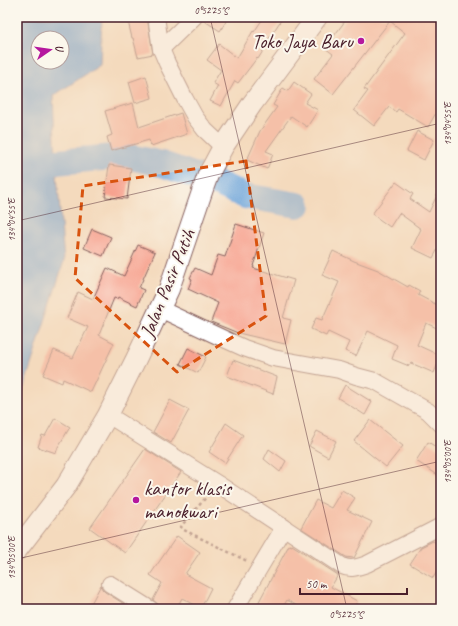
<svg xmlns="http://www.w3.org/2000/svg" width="458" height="626" viewBox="0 0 458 626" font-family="Caveat,sans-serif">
<rect width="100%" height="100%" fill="#fbf7ec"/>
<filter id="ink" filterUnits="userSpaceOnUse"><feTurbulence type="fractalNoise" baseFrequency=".025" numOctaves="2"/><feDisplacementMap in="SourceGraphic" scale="8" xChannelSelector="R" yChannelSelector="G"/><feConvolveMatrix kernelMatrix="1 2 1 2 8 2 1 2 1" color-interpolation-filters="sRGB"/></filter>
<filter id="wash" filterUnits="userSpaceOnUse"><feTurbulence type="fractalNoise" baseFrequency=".012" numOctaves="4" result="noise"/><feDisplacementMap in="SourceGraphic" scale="16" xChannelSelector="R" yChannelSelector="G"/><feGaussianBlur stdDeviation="0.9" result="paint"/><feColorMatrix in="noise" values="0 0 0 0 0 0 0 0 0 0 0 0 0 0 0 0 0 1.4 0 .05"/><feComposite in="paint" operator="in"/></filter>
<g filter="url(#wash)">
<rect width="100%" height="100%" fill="#f4dabd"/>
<!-- water -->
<path fill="#6ba3da" stroke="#5a6182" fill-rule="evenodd" d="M17 17H102L100 65 53 96 56 162 64 261 17 409ZM38 38H62V62H38Z"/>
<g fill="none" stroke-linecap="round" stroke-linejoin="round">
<!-- river -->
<path stroke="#6ba3da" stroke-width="26" d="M56 162 125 156 162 164 219 184 245 196 298 205"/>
</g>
<g id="blocks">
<!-- building -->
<g fill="#f7a18e">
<path d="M127 17H147L153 54 138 57 133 38H132Z"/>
<path d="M203 17H229L220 31 203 20Z"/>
<path d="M264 17H283L268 40 269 41 258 59 257 58 238 83 235 81 221 106 210 101 218 86 213 83 221 70 207 60 219 44 237 58 253 31 254 32Z"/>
<path d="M348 17H441V104L428 127 398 109 396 112 389 107 374 126 354 110 368 91 364 89 405 33 390 21 333 94 314 79 333 54 325 48Z"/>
<path d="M146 76 152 98 135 103 129 82Z"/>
<path d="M294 82 311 94 305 103 318 110 307 127 291 116 266 151 273 154 267 169 247 160 260 131 277 107 273 105 283 88 288 91Z"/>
<path d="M133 103 139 127 181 113 187 134 151 146 149 140 111 151 107 137 112 135 105 111Z"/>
<path d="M417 131 434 140 424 160 407 151Z"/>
<path d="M109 165 131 168 127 199 105 197Z"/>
<path d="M396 182 413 194 410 199 429 212 441 187V243L433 258 412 248 421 229 399 213 390 227 372 214Z"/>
<path d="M236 224 264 233 253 266H254L253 268 294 280 283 318 291 320 285 344 238 333 211 322 218 303 188 289 192 279 190 278 195 268 211 275 218 255 225 257Z"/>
<path d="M92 229 111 237 103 256 84 248Z"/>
<path d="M138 245 155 252 139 288 144 290 137 306 118 297 117 299 114 298 99 335 114 343 91 392 63 379 62 383 43 375 54 350 73 358 88 327 67 318 78 292 93 299 107 268 124 276Z"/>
<path d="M333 251 354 261 378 270 408 287 409 285 420 291 418 295 441 307V330L426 323 417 345 441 356 434 373 411 363 409 366 392 359 397 345 368 331 356 356 345 351 349 342 328 332 326 336 311 329 316 318 322 320 339 282 322 275Z"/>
<path d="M188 348 206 357 198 373 180 364Z"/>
<path d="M233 360 277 377 273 394 227 376Z"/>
<path d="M345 385 372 402 365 415 338 398Z"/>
<path d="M170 400 189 410 171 443 153 432Z"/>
<path d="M55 418 70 427 58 447 56 453 38 447 42 435 45 436Z"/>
<path d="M370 420 403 446 386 467 354 441Z"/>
<path d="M226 423 243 435 225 463 209 452Z"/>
<path d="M317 431 336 441 328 457 309 446Z"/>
<path d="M428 442 441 450V477L416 461Z"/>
<path d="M145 449 181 472 125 553 90 528Z"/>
<path d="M269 449 286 461 280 472 264 459Z"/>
<path d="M342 490 355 498 347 510 372 522 354 558H353L346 557 301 528 316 500 331 508Z"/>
<path d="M177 536 200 552 185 574 211 588 201 608 182 598 176 609H159L158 604 153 600 162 583 150 575Z"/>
<path d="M433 541 441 546V565L433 578 410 564 421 547Z"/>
<path d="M289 545 292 546V545L338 575 331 587 357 601 354 609H303L287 600 282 609H255Z"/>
<path d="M101 585 102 589 105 592 132 609H88Z"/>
</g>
</g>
</g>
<g filter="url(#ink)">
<use href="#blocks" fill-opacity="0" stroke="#86605e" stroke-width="1"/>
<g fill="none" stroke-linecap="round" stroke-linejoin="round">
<!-- minor casing -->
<g stroke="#86605e" stroke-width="18">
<g id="minor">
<path d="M156 17 161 49 167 63 185 99 195 117 205 130 223 147"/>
<path d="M161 49 194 17"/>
<path d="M160 309 222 338 244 348 273 358 339 370 356 376 375 381 428 411 441 424"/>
<path d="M108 415 218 484 342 566C351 570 358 567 367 564L441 526"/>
<path d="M110 584 150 609"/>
<path d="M235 609 284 527"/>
</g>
</g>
<!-- major casing -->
<g stroke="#86605e" stroke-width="22">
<path id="major" d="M17 550 66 486 108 415 137 357 169 289 204 186 208 175 223 147 252 104 317 17"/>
</g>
<!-- path -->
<path stroke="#86605e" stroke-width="2.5" stroke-dasharray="3 3" stroke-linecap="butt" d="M209 494 182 525 181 527 182 529 247 561"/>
<!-- minor -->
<use href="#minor" stroke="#fff" stroke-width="16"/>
<!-- major -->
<use href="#major" stroke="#fff" stroke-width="20"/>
</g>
</g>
<!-- marked area -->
<path d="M0 0H458V626H0ZM246 161 266 316 177 372 75 278 83 186Z" fill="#f4dabd" fill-opacity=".55" fill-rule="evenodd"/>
<path fill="none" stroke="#d8530f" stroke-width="3" stroke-dasharray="8 5" stroke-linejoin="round" d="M246 161 266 316 177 372 75 278 83 186Z"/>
<!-- ticks -->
<path fill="none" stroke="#4a1f2b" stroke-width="1" stroke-opacity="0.45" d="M210 17 347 609M17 221 441 123M17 559 441 461"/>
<!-- markers -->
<g fill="#b5179e" stroke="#fbf7ec" stroke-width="1.5">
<circle cx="361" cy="41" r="4"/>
<circle cx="136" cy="500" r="4"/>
</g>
<g text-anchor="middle" stroke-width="4" stroke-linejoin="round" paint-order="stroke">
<!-- poi labels -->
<g font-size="20" fill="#4a1f2b" stroke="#fbf7ec" text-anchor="end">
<text x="353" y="48">Toko Jaya Baru</text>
<text x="144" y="495" text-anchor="start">kantor klasis<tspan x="144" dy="23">manokwari</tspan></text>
</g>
<!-- street labels -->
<g font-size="20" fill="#4a1f2b" stroke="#fbf7ec">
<text transform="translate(167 283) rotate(-68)" y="7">Jalan Pasir Putih</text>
</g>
</g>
<!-- margin -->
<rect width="458" height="626" fill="none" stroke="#fbf7ec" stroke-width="44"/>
<!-- north arrow -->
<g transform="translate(50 50) rotate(77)"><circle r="19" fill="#fbf7ec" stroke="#b4a19f"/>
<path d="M0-3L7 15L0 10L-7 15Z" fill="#b5179e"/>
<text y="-6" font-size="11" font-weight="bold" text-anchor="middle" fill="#4a1f2b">U</text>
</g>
<!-- scale -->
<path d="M300 588v6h107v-6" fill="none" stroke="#4a1f2b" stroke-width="2"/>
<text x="306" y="588" font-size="12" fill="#4a1f2b" stroke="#fbf7ec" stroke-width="3" paint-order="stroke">50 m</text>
<rect x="22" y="22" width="414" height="582" fill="none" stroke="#4a1f2b" stroke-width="1.5"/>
<g font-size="10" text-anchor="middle" fill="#4a1f2b">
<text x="211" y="14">0°52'25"S</text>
<text transform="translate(447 124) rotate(-90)" y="4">134°04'55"E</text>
<text transform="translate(11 220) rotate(-90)" y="4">134°04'55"E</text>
<text transform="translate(447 462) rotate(-90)" y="4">134°05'00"E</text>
<text transform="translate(11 558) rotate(-90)" y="4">134°05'00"E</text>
<text x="346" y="618">0°52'25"S</text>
</g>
</svg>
